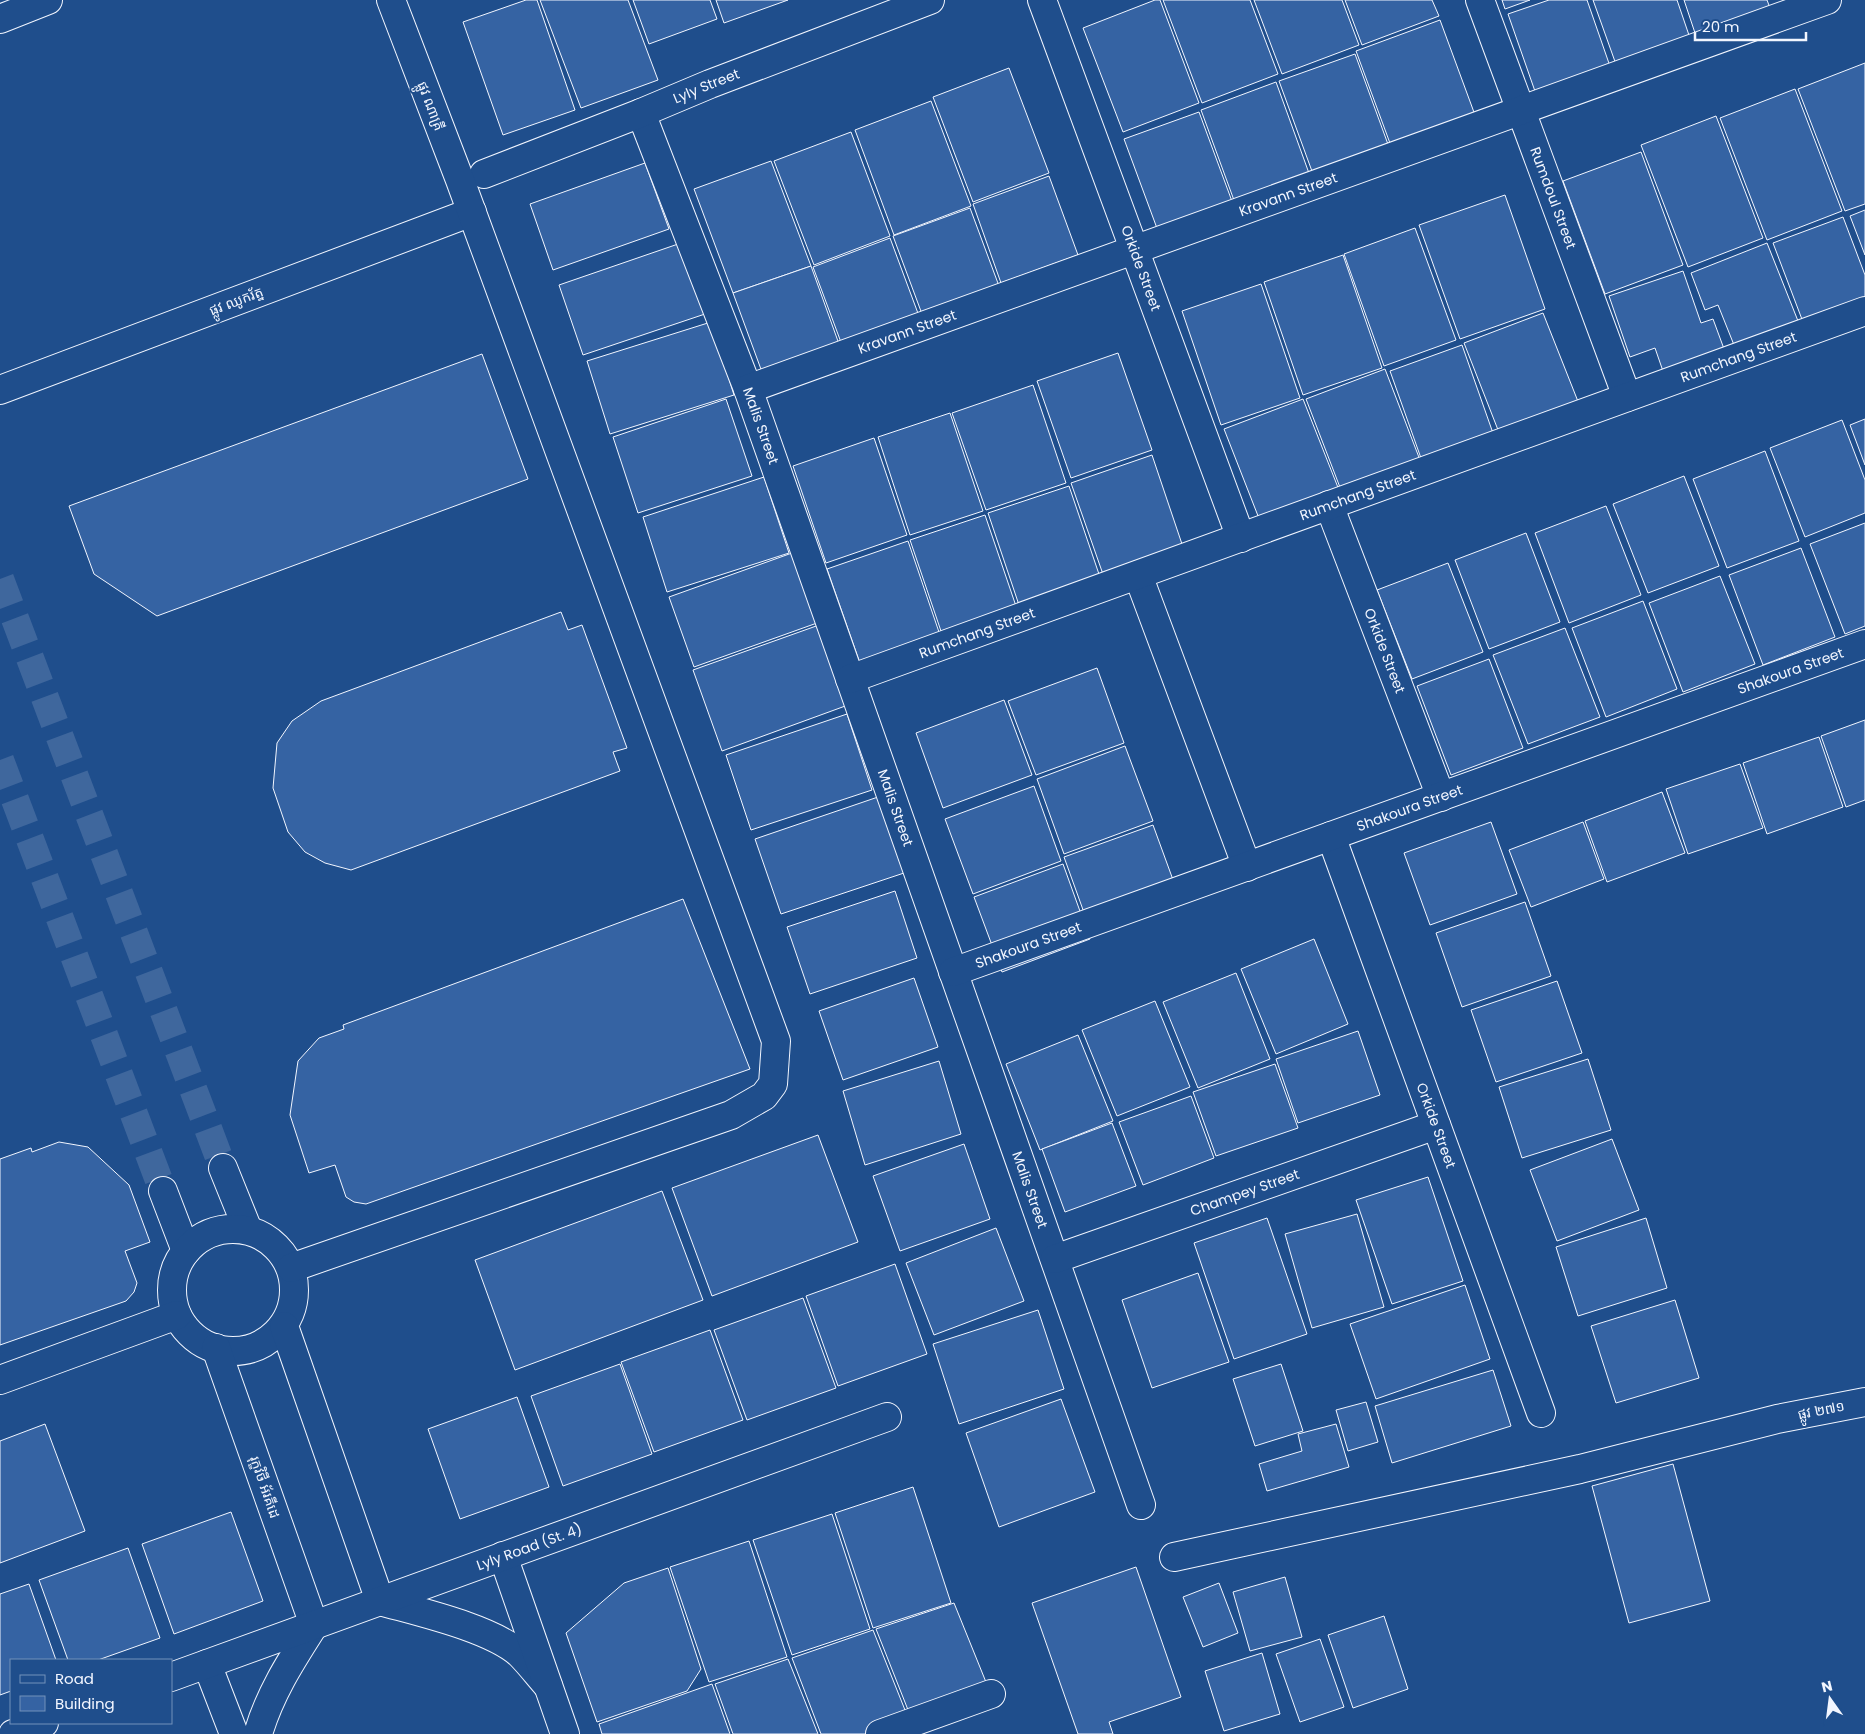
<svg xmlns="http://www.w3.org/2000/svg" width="1865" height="1734" viewBox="0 0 1865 1734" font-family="Poppins,'Noto Sans Khmer',sans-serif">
<rect width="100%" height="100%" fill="#1f4e8c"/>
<!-- building -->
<g fill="#3563a3" stroke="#f2f6ff">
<path d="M526 0H537L575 110 503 135 463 22Z"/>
<path d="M540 0H628L658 80 581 108Z"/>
<path d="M633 0H710L717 19 649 44Z"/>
<path d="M716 0H788L724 23Z"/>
<path d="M1155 0H1160L1199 103 1123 132 1083 28Z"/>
<path d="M1163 0H1250L1278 74 1202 103Z"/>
<path d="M1254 0H1342L1359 45 1282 74Z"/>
<path d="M1345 0H1432L1439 16 1362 45Z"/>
<path d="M1502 0H1530L1505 9Z"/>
<path d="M1549 0H1587L1612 72 1537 97 1508 14Z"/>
<path d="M1593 0H1677L1692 44 1618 70Z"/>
<path d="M1684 0H1767L1773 16 1698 42Z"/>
<path d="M1440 20 1475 115 1391 146 1356 51Z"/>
<path d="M1355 54 1389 147 1313 174 1279 81Z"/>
<path d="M1865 63V204L1845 211 1798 89Z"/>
<path d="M1009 68 1049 173 973 202 933 97Z"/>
<path d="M1276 82 1310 176 1235 203 1201 110Z"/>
<path d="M1795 89 1842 211 1767 240 1720 118Z"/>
<path d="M931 101 971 206 894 235 855 130Z"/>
<path d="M1199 112 1233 204 1158 231 1124 139Z"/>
<path d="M1716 116 1763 238 1688 267 1641 145Z"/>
<path d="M851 132 890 236 814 265 774 161Z"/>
<path d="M1641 152 1683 265 1605 294 1563 181Z"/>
<path d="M771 161 811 266 733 293 694 189Z"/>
<path d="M645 163 669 229 553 270 530 204Z"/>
<path d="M1049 176 1078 255 1001 283 973 204Z"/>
<path d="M1505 195 1545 309 1460 339 1419 225Z"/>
<path d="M970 208 999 286 922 314 893 236Z"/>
<path d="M1865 210V255L1850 216Z"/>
<path d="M1843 217 1865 275V299L1803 322 1773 243Z"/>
<path d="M1415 228 1456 340 1384 366 1344 254Z"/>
<path d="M890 238 919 316 842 345 813 267Z"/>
<path d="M681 243 705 314 583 355 559 285Z"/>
<path d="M1767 243 1800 326 1736 350 1718 305 1705 310 1691 273Z"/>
<path d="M1343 255 1382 368 1303 395 1264 282Z"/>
<path d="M811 266 839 344 762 372 733 293Z"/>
<path d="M1683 271 1701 323 1713 319 1727 357 1665 377 1655 348 1630 357 1609 296Z"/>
<path d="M1261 284 1300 398 1221 425 1182 311Z"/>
<path d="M1543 313 1579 404 1500 435 1464 343Z"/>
<path d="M711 322 734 395 610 434 587 361Z"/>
<path d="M1462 345 1494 436 1422 461 1390 371Z"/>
<path d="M1118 353 1152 450 1071 478 1037 381Z"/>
<path d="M482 354 528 479 157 616 94 574 69 506Z"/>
<path d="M1385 369 1420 460 1341 490 1306 399Z"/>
<path d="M1033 385 1066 483 986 510 952 413Z"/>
<path d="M726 399 752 476 638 513 613 437Z"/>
<path d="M1303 399 1339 490 1260 521 1224 429Z"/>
<path d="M950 413 983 511 910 535 878 437Z"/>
<path d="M1865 419V465L1850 425Z"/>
<path d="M1842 420 1865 480V513L1805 537 1770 448Z"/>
<path d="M874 438 907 535 826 563 793 466Z"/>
<path d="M1765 451 1799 541 1727 568 1693 479Z"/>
<path d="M1152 455 1185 553 1105 580 1071 483Z"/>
<path d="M1684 476 1719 566 1648 593 1613 504Z"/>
<path d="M764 477 789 553 667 592 643 517Z"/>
<path d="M1069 486 1102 583 1021 611 988 513Z"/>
<path d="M1606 506 1641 595 1569 623 1535 533Z"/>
<path d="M985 515 1018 612 943 637 910 540Z"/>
<path d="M1865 523V626L1845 634 1810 544Z"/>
<path d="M1526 533 1560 622 1489 649 1455 560Z"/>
<path d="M908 541 941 638 861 666 827 569Z"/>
<path d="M1801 548 1835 637 1763 665 1729 575Z"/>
<path d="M792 553 817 623 694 667 669 597Z"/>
<path d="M1448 563 1483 652 1412 679 1377 590Z"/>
<path d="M1720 576 1755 664 1683 692 1649 603Z"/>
<path d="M1643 601 1677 689 1606 717 1572 628Z"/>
<path d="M561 612 568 630 582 625 627 748 613 752 620 771 351 870 325 863 305 852 288 832 273 788 277 743 292 721 321 701Z"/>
<path d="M819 625 848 705 722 751 693 670Z"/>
<path d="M1565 628 1600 717 1528 744 1493 655Z"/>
<path d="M1489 659 1523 748 1451 775 1417 686Z"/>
<path d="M1097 668 1124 743 1036 775 1008 701Z"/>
<path d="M1004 700 1032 775 943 808 916 733Z"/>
<path d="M847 714 872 790 751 830 726 755Z"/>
<path d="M1865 720V800L1846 807 1821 736Z"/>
<path d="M1819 737 1843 807 1767 834 1743 763Z"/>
<path d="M1125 746 1153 821 1064 854 1037 779Z"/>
<path d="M1740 764 1763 828 1688 854 1666 789Z"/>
<path d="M1034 786 1061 861 973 894 945 819Z"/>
<path d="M1662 792 1685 853 1607 882 1585 821Z"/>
<path d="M878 797 904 873 781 914 755 839Z"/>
<path d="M1491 822 1517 894 1430 925 1404 853Z"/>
<path d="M1583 822 1604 879 1531 907 1509 850Z"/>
<path d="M1153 825 1180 899 1091 932 1064 857Z"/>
<path d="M1063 864 1090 939 1002 972 974 897Z"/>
<path d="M895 891 917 958 810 994 787 927Z"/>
<path d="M683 899 750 1069 366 1204 354 1202 346 1197 335 1165 309 1173 290 1115 298 1061 319 1038 344 1029 343 1025Z"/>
<path d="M1525 902 1551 976 1462 1007 1436 933Z"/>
<path d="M1314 939 1348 1024 1276 1054 1241 969Z"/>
<path d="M1236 973 1270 1059 1198 1088 1163 1002Z"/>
<path d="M914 978 938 1047 843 1080 819 1011Z"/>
<path d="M1557 981 1582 1053 1496 1082 1471 1010Z"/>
<path d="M1155 1001 1190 1087 1117 1116 1082 1030Z"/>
<path d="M1358 1031 1380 1095 1298 1123 1276 1059Z"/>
<path d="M1078 1035 1113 1121 1040 1150 1006 1064Z"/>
<path d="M1588 1059 1611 1130 1522 1158 1499 1087Z"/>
<path d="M939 1061 961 1134 865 1165 843 1091Z"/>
<path d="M1275 1064 1298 1128 1216 1156 1193 1092Z"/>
<path d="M1191 1096 1214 1158 1143 1185 1119 1122Z"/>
<path d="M1112 1123 1136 1186 1065 1212 1042 1149Z"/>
<path d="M818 1135 858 1242 712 1296 672 1188Z"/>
<path d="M1612 1139 1639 1210 1557 1241 1530 1170Z"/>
<path d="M59 1142 88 1147 129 1185 150 1242 125 1251 137 1283 134 1292 126 1301 0 1345V1159L31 1148 32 1152Z"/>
<path d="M964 1144 990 1219 900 1251 873 1176Z"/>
<path d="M1428 1177 1463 1281 1392 1304 1356 1200Z"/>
<path d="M662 1191 703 1300 515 1370 475 1260Z"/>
<path d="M1357 1214 1384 1307 1312 1328 1285 1234Z"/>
<path d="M1267 1218 1307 1334 1234 1359 1194 1243Z"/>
<path d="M1646 1218 1667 1288 1578 1316 1556 1247Z"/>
<path d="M996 1228 1024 1301 934 1335 906 1263Z"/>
<path d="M895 1264 927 1354 838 1386 806 1296Z"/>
<path d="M1198 1273 1229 1362 1152 1388 1122 1300Z"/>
<path d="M1465 1285 1490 1359 1376 1399 1350 1324Z"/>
<path d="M803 1298 836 1388 747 1420 714 1330Z"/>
<path d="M1675 1300 1699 1378 1616 1403 1591 1326Z"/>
<path d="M1038 1310 1064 1389 959 1424 933 1344Z"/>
<path d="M710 1330 743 1420 654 1452 621 1362Z"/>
<path d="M620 1364 652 1454 563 1486 531 1396Z"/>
<path d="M1281 1364 1303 1431 1255 1446 1233 1379Z"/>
<path d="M1493 1370 1511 1426 1392 1463 1375 1406Z"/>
<path d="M517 1397 549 1487 460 1519 428 1429Z"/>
<path d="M1061 1399 1095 1492 999 1527 966 1433Z"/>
<path d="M1366 1402 1378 1442 1348 1451 1336 1410Z"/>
<path d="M45 1424 85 1531 0 1563V1441Z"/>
<path d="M1336 1424 1349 1467 1267 1491 1259 1464 1302 1451 1298 1434Z"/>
<path d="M1673 1464 1710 1601 1629 1623 1592 1486Z"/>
<path d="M913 1487 951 1603 873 1628 835 1513Z"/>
<path d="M231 1512 263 1601 174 1634 142 1544Z"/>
<path d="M832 1514 870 1629 792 1655 753 1540Z"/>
<path d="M749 1541 787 1657 709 1682 670 1567Z"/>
<path d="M128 1548 160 1638 98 1660H68L39 1580Z"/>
<path d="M1136 1567 1181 1697 1109 1722 1113 1734H1078L1032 1603Z"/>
<path d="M668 1568 701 1669 687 1691 597 1722 566 1633 624 1583Z"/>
<path d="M1285 1577 1302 1637 1250 1651 1233 1592Z"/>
<path d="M1219 1583 1238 1633 1203 1647 1183 1597Z"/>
<path d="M29 1584 56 1660H11V1691L0 1695V1594Z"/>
<path d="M954 1603 990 1692 912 1720 876 1629Z"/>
<path d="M1384 1616 1408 1689 1353 1708 1328 1635Z"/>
<path d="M873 1630 909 1720 871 1734H821L792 1658Z"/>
<path d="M1320 1639 1344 1707 1300 1722 1276 1654Z"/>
<path d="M1262 1653 1280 1714 1224 1731 1205 1671Z"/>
<path d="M788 1659 818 1734H733L715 1684Z"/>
<path d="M712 1684 730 1734H602L599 1724Z"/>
</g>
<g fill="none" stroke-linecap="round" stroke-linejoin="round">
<!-- minor-tunnel -->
<g stroke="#3f679d" stroke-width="28" stroke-dasharray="28 14" stroke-linecap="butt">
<path d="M0 579 223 1168"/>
<path d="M0 760 163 1191"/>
</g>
<!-- minor casing -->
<g stroke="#f2f6ff" stroke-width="30">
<g id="minor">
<path id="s1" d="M1042 0 1241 538"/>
<path id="s2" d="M1480 0 1627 397"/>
<path d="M0 19 48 0"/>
<path id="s3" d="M641 113 748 389 1141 1505"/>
<path id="s4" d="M484 174 641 113 710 84 930 0"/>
<path id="s5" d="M748 389 1827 0"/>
<path d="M0 390 472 212"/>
<path id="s6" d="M1329 505 1441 797"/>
<path d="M1138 575 1247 867"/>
<path id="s7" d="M850 679 1865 311"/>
<path id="s8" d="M1331 836 1541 1413"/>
<path id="s9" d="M953 972 1865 644"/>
<path d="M223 1168 248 1230"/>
<path d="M163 1191 186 1251"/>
<circle cx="233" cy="1290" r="61"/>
<path id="s10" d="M1055 1259 1436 1125"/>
<path d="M291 1268 731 1115 764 1096 773 1084 776 1041 460 180 391 0"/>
<path d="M284 1326 380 1601C419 1612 491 1628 520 1654 530 1664 539 1676 548 1686"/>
<path d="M216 1348 314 1625C291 1661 270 1693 258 1734"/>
<path d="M0 1380 177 1315"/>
<path d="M503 1556 565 1734"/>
<path d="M1174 1557 1580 1469 1777 1419 1865 1402"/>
<path d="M207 1664 234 1734"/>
<path id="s11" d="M171 1677 887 1417"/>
<path d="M13 1734 44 1723"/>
<path d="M880 1734 991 1694"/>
</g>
</g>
<!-- minor -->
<use href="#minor" stroke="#1f4e8c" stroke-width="28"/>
</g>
<g text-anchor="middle" stroke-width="4" stroke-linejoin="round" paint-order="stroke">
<!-- street labels -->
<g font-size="14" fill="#f2f6ff" stroke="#1f4e8c">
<text dy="5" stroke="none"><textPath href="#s4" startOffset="239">Lyly Street</textPath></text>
<text transform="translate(431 106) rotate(69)" y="5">ផ្លូវ ណាគ្រី</text>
<text dy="5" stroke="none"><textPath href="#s5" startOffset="574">Kravann Street</textPath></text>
<text dy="5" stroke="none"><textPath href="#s2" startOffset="211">Rumdoul Street</textPath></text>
<text dy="5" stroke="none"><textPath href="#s1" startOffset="286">Orkide Street</textPath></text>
<text transform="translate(236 301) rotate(-21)" y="5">ផ្លូវ ឈូករ័ត្ន</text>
<text dy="5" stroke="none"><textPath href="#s5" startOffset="169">Kravann Street</textPath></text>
<text dy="5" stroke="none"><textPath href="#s7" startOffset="945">Rumchang Street</textPath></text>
<text dy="5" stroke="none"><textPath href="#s3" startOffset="335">Malis Street</textPath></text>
<text dy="5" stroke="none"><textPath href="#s7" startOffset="540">Rumchang Street</textPath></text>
<text dy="5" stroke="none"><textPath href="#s7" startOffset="135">Rumchang Street</textPath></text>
<text dy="5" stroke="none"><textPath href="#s6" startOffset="156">Orkide Street</textPath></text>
<text dy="5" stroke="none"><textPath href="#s9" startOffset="890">Shakoura Street</textPath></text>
<text dy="5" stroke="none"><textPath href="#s3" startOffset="740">Malis Street</textPath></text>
<text dy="5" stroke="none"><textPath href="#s9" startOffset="485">Shakoura Street</textPath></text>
<text dy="5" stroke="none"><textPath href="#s9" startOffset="80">Shakoura Street</textPath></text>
<text dy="5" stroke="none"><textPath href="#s8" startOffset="308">Orkide Street</textPath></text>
<text dy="5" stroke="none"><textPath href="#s3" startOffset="1145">Malis Street</textPath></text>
<text dy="5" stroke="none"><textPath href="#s10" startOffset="201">Champey Street</textPath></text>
<text transform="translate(1821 1410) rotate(-11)" y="5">ផ្លូវ ២៧១</text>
<text transform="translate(265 1487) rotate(71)" y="5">រុក្ខវិថី អ័រគីដេ</text>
<text dy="5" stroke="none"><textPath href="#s11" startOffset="381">Lyly Road (St. 4)</textPath></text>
</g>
</g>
<!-- legend -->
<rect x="10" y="1659" width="162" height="65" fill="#1f4e8c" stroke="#7391ba"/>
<rect x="20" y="1675" width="25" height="8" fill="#1f4e8c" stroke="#7391ba"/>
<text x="55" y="1684" font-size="15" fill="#f2f6ff">Road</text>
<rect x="20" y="1696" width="25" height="15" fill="#3563a3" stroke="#7391ba"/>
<text x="55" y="1709" font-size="15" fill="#f2f6ff">Building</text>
<!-- north arrow -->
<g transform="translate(1830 1699) rotate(346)" stroke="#1f4e8c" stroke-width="4" paint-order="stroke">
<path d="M0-4L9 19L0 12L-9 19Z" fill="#f2f6ff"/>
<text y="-8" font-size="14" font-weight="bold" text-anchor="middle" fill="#f2f6ff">N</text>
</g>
<!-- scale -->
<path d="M1695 32v8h111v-8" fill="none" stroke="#f2f6ff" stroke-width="2.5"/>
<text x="1702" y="32" font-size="15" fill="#f2f6ff" stroke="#1f4e8c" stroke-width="4" paint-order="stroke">20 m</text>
</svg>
